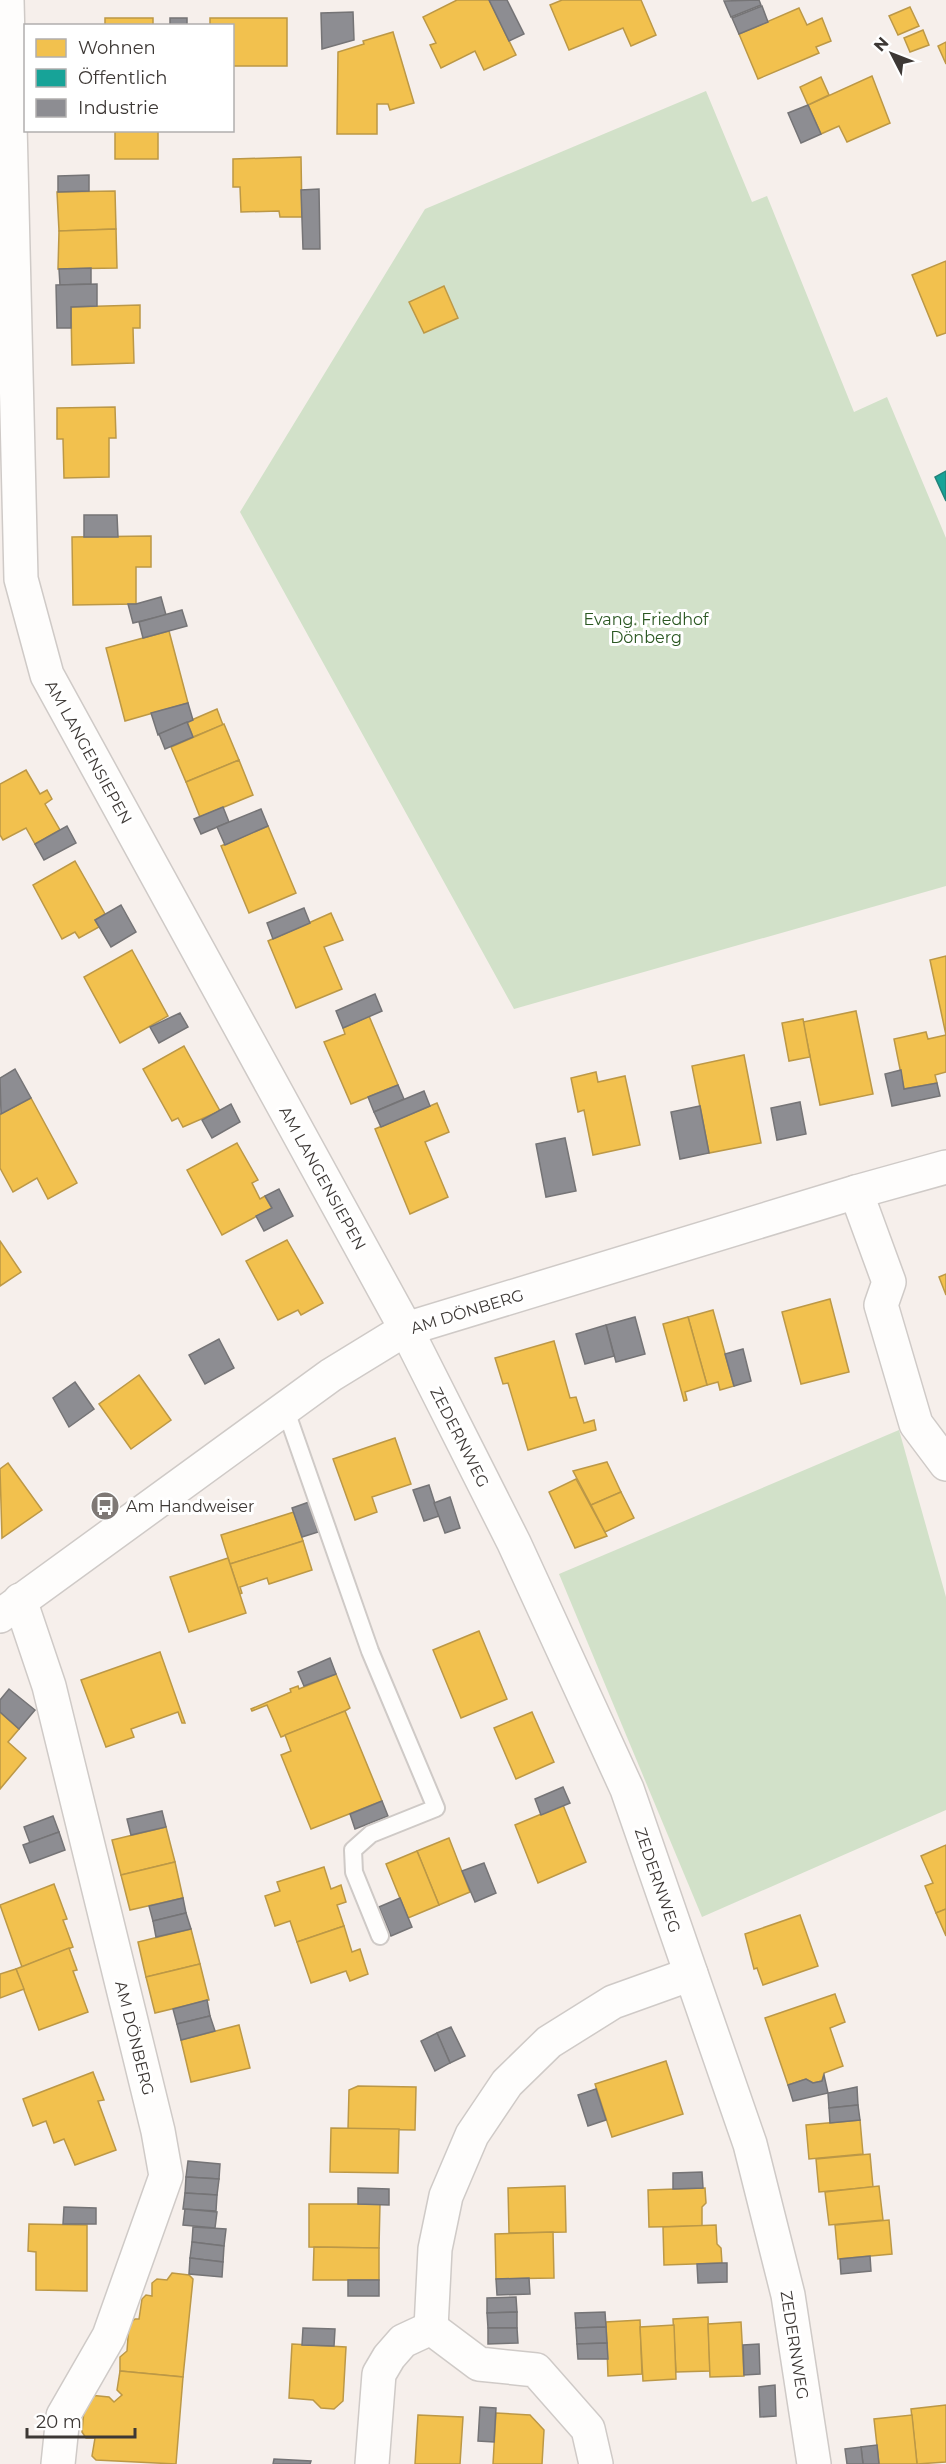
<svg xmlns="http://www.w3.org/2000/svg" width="946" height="2464" viewBox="0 0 946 2464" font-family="Montserrat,sans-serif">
<rect width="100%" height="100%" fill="#f6efeb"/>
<!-- green -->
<g fill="#d2e1c9">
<path d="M706 91 752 202 767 196 854 412 887 397 946 538V886L514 1009 240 512 425 209Z"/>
<path d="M899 1430 946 1597V1810L702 1917 559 1574Z"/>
</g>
<!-- homes -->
<g fill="#f2c14e" stroke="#bc9846" stroke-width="1.5">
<path d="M457 0H489L516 55 484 70 475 51 441 68 430 45 436 43 423 17Z"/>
<path d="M562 0H641L656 35 631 46 623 28 569 50 550 5Z"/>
<path d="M910 7 919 26 898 35 889 16Z"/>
<path d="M799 8 807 25 822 18 831 41 816 47 819 53 758 79 739 34Z"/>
<rect x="105" y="18" width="48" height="8"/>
<path d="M210 18H287V66H232V26H210Z"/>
<path d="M923 30 929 45 910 52 904 38Z"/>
<path d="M393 32 414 103 390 110 388 104H377V134H337L338 52 364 44 363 41Z"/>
<path d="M946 42V64L938 46Z"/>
<path d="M872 76 890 123 847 142 839 126 821 134 808 105Z"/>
<path d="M821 77 829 95 808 105 800 87Z"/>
<rect x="115" y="130" width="43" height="29"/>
<path d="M301 157 302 217H280L279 211 241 212 240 187H233V159Z"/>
<path d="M115 191 116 229 59 231 57 192Z"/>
<path d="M116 229 117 268 58 269 59 231Z"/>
<path d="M946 261V333L937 336 912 275Z"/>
<path d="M444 286 458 318 424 333 409 302Z"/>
<path d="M140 305V328H133L134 363 72 365 71 307Z"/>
<path d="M115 407 116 438H109V477L64 478 63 439H57V408Z"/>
<path d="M151 536V567H136V604L73 605 72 537Z"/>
<path d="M169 631 188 703 125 721 106 648Z"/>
<path d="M217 709 223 725 193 737 187 722Z"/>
<path d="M224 724 239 760 186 782 171 747Z"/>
<path d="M239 760 253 795 200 817 186 782Z"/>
<path d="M26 770 40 794 47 790 52 799 45 804 60 830 35 844 26 828 3 840 0 835V784Z"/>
<path d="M268 826 296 893 249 913 221 846Z"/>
<path d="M75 861 105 914 95 920 99 927 79 938 75 932 62 939 33 885Z"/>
<path d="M331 913 343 940 324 947 342 989 296 1008 268 941Z"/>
<path d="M132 950 168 1016 120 1043 84 977Z"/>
<path d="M946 956V1072L935 1075 937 1083 904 1089 894 1039 926 1032 928 1039 946 1035 930 960Z"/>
<path d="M856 1011 873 1094 820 1105 803 1022Z"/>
<path d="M369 1016 398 1085 351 1104 324 1042 345 1034 343 1028Z"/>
<path d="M803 1019 810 1057 789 1061 782 1023Z"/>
<path d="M184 1046 220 1111 183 1127 178 1118 172 1121 143 1069Z"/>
<path d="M744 1055 761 1143 709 1153 692 1066Z"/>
<path d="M596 1072 598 1082 625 1076 640 1145 593 1155 584 1110 578 1112 571 1078Z"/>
<path d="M31 1098 77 1183 48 1199 37 1178 13 1192 0 1168V1114Z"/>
<path d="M437 1103 449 1132 425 1142 448 1197 410 1214 375 1129Z"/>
<path d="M237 1143 258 1180 252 1183 260 1199 265 1196 272 1208 222 1235 187 1170Z"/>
<path d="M287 1240 323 1303 301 1315 298 1310 278 1320 246 1261Z"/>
<path d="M0 1241 21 1272 0 1286Z"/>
<path d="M946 1274V1295L939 1277Z"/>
<path d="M830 1299 849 1372 801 1384 782 1312Z"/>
<path d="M713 1310 734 1386 720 1390 718 1382 707 1385 688 1317Z"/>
<path d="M688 1317 707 1385 685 1392 687 1400 684 1401 663 1324Z"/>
<path d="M554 1341 570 1398 576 1397 584 1423 594 1420 596 1430 528 1450 508 1383 503 1384 495 1358Z"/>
<path d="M139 1375 171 1420 131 1449 99 1404Z"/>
<path d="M395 1438 411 1484 372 1497 377 1512 355 1520 333 1459Z"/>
<path d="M607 1462 621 1492 591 1505 573 1471Z"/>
<path d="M8 1463 42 1510 2 1538 0 1469Z"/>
<path d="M576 1479 607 1536 575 1548 549 1492Z"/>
<path d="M621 1492 634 1518 605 1532 591 1505Z"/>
<path d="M294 1512 303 1541 230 1564 221 1535Z"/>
<path d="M303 1541 312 1570 269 1584 267 1578 240 1587 242 1593 240 1594 230 1564Z"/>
<path d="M228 1558 246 1613 189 1632 170 1577Z"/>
<path d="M479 1631 507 1699 461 1718 433 1650Z"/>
<path d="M160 1652 185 1723H182L178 1712 131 1729 134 1737 106 1747 81 1680Z"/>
<path d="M336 1674 350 1708 345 1711 281 1737 267 1705 252 1711 251 1709 291 1692 290 1689 298 1686 299 1689Z"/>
<path d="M345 1711 382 1801 311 1829 281 1755 291 1751 285 1735Z"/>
<path d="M0 1712 19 1729 8 1742 26 1758 0 1789Z"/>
<path d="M532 1712 554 1762 516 1779 494 1728Z"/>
<path d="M563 1805 586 1862 538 1883 515 1825Z"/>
<path d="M166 1827 175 1862 121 1875 112 1840Z"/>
<path d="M449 1838 470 1892 439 1905 417 1851Z"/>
<path d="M946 1845V1909L936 1913 925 1886 933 1883 921 1856Z"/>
<path d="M417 1851 439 1905 408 1918 386 1864Z"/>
<path d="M175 1862 183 1898 130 1910 121 1875Z"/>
<path d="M324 1867 331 1889 341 1885 346 1902 337 1905 344 1926 297 1942 290 1921 275 1926 265 1896 280 1891 277 1882Z"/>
<path d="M54 1884 67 1919 63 1920 73 1947 22 1967 0 1905Z"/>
<path d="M946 1909V1936L936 1913Z"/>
<path d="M800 1915 818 1966 763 1985 757 1968 754 1969 745 1934Z"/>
<path d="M344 1926 352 1952 360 1949 368 1974 350 1981 346 1971 311 1983 297 1942Z"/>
<path d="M191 1929 200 1964 146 1977 138 1942Z"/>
<path d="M69 1948 77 1970 73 1971 88 2012 39 2030 16 1969Z"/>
<path d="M200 1964 209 2000 155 2013 146 1977Z"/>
<path d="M16 1969 24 1989 0 1998V1974Z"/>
<path d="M835 1994 845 2022 830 2028 843 2066 824 2073 822 2081 813 2083 806 2079 788 2085 765 2018Z"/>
<path d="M239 2025 250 2068 191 2082 181 2040Z"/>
<path d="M666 2061 683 2114 612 2137 595 2084Z"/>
<path d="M93 2072 104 2100 98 2101 116 2150 75 2165 64 2139 54 2143 46 2121 33 2126 23 2099Z"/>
<path d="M358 2086 416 2087 415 2130 348 2129 349 2090Z"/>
<path d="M860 2120 863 2154 809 2159 806 2125Z"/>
<path d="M331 2128 399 2129 398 2173 330 2172Z"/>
<path d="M870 2154 873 2187 819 2192 816 2159Z"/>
<path d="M565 2186 566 2232 509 2233 508 2188Z"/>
<path d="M879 2186 883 2220 829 2225 825 2192Z"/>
<path d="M705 2188 706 2203 702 2207V2226L649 2227 648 2190Z"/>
<path d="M309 2204H380L379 2248 309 2247Z"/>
<path d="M889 2220 892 2254 838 2259 835 2225Z"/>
<path d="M29 2224 87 2225V2291L36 2290V2252L28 2251Z"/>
<path d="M716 2225 717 2244 721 2248 722 2263 664 2265 663 2227Z"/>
<path d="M553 2232 554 2278 496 2279 495 2234Z"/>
<path d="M314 2247 379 2248V2280H313Z"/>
<path d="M172 2273 189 2275 193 2279 183 2377 120 2371V2357L127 2351 129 2324 135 2319H139L142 2299 146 2295 152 2296V2283L157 2279 167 2280Z"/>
<path d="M708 2317 710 2371 676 2372 673 2319Z"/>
<path d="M640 2320 642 2374 608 2376 606 2322Z"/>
<path d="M741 2322 744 2376 710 2377 708 2324Z"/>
<path d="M674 2325 676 2379 643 2381 640 2327Z"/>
<path d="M292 2344 346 2347 343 2401 334 2409 321 2408 313 2400 289 2398Z"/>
<path d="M120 2371 183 2377 176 2464 96 2460 92 2456 95 2438H86L82 2432 85 2399 89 2395 109 2397 114 2402 122 2395 117 2390Z"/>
<path d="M946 2405V2462L917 2464 911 2409Z"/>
<path d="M496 2413 530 2415 544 2430 542 2464H493Z"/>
<path d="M418 2415 463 2417 460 2464H415Z"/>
<path d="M912 2415 917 2464H879L874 2419Z"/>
</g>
<!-- public -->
<path fill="#17a398" stroke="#22837a" stroke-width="1.5" d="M946 471V501L935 477Z"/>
<!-- industry -->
<g fill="#8d8d92" stroke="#757476" stroke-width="1.5">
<path d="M489 0H507L524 34 509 41Z"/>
<path d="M759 0 761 5 731 17 724 1Z"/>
<path d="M762 6 768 22 739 34 732 18Z"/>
<path d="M353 12 354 40 322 49 321 13Z"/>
<rect x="170" y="18" width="17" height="8"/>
<path d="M808 105 821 134 801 143 788 113Z"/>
<path d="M89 175V191L58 192V176Z"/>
<path d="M319 189 320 249H303L301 190Z"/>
<path d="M91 268V284L60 285 59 269Z"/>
<path d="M97 284V306L71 307V328H57L56 285Z"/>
<path d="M84 515H117L118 537H84Z"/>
<path d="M161 597 166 615 133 623 128 604H136Z"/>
<path d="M182 610 187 626 143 638 139 622Z"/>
<path d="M188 703 193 720 158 735 151 713Z"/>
<path d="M187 722 193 737 165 749 159 734Z"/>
<path d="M223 807 229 822 201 834 194 819Z"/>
<path d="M261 809 268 826 225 845 217 827Z"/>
<path d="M67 826 76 843 44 860 35 844Z"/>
<path d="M121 905 136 932 111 947 95 920Z"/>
<path d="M304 908 310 923 273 939 267 923Z"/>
<path d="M375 994 382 1011 343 1028 336 1011Z"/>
<path d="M180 1013 188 1027 159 1043 150 1027Z"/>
<path d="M15 1069 31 1098 1 1114 0 1078Z"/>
<path d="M901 1070 904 1089 937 1083 940 1096 892 1106 885 1074Z"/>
<path d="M398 1085 404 1099 374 1112 368 1097Z"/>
<path d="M424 1091 430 1106 381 1127 374 1112Z"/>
<path d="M800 1102 806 1134 777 1140 771 1108Z"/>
<path d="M231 1104 240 1122 212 1138 202 1120Z"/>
<path d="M700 1106 709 1153 680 1159 671 1112Z"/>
<path d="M565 1138 576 1191 546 1197 536 1144Z"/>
<path d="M279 1189 293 1216 264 1231 256 1216 272 1208 265 1196Z"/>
<path d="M635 1317 645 1354 616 1362 606 1325Z"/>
<path d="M606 1325 614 1356 585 1364 576 1334Z"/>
<path d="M219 1339 234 1368 205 1384 189 1355Z"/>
<path d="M743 1349 751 1381 734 1386 725 1354Z"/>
<path d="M75 1382 94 1409 69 1427 53 1398Z"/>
<path d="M429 1485 439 1516 424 1521 413 1490Z"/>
<path d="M450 1497 460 1528 445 1533 434 1503Z"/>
<path d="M309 1502 318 1532 302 1537 292 1508Z"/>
<path d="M330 1658 336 1674 304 1686 298 1672Z"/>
<path d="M9 1689 35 1710 19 1729 0 1712V1700Z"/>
<path d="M563 1787 570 1803 541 1815 535 1799Z"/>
<path d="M382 1801 388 1816 355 1829 350 1814Z"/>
<path d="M162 1811 166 1827 131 1835 127 1819Z"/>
<path d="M53 1816 59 1832 30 1843 24 1827Z"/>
<path d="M59 1832 65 1850 30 1863 23 1845Z"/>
<path d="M484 1863 496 1893 475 1902 462 1871Z"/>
<path d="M183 1898 186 1913 153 1921 149 1906Z"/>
<path d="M400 1898 412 1927 391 1936 379 1907Z"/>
<path d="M186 1913 191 1929 156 1937 153 1921Z"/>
<path d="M207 2000 210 2016 177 2024 173 2009Z"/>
<path d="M210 2016 215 2031 181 2040 177 2024Z"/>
<path d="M451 2027 465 2056 450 2063 437 2033Z"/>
<path d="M437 2033 450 2063 435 2071 421 2041Z"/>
<path d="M824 2075 828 2093 793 2101 788 2085 806 2079 813 2083 822 2081Z"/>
<path d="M857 2087 858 2105 829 2108 828 2093Z"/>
<path d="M596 2089 606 2120 588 2126 578 2095Z"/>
<path d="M858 2105 860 2120 830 2123 829 2108Z"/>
<path d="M188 2161 220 2164 219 2179 186 2177Z"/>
<path d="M702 2172 703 2188 673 2189V2173Z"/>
<path d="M186 2177 219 2179 217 2195 185 2193Z"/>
<path d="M358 2188 389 2189V2205L358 2204Z"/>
<path d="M185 2193 217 2195 216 2211 183 2209Z"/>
<path d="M64 2207 96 2208V2224H63Z"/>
<path d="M185 2209 217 2212 215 2228 183 2225Z"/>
<path d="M193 2227 226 2229 224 2246 192 2242Z"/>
<path d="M192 2242 224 2246 223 2262 190 2258Z"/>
<path d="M870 2256 871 2271 841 2274 840 2259Z"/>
<path d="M190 2258 223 2262 222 2277 189 2274Z"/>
<path d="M722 2263H727V2282L698 2283 697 2264Z"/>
<path d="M529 2278 530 2294 497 2295 496 2279Z"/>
<rect x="348" y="2280" width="31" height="16"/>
<path d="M516 2297 517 2312 487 2313V2298Z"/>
<path d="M517 2312V2328H488L487 2313Z"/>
<path d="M605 2312 606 2327 576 2328 575 2313Z"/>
<path d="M606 2327 607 2343 577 2344 576 2328Z"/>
<path d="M303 2328 335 2329 334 2346 302 2345Z"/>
<path d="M488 2328H517L518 2343 488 2344Z"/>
<path d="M607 2343 608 2359H578L577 2344Z"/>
<path d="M759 2344 760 2374 744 2375 743 2345Z"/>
<path d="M775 2385 776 2416 760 2417 759 2387Z"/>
<path d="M480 2407 496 2408 494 2442 478 2441Z"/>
<path d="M877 2445 879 2464H863L861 2447Z"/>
<path d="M861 2447 863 2464H847L845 2449Z"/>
<path d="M274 2459 311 2461 310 2464H273Z"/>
</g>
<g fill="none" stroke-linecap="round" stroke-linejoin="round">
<!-- lane casing -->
<g stroke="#cfcac7" stroke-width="20">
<path id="lane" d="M285 1408 370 1651 436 1808 371 1834 353 1850 354 1872 380 1936"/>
</g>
<!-- street casing -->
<g stroke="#cfcac7" stroke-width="36">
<g id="street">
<path d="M7 0 21 579 47 675 406 1329 514 1543 627 1789 750 2144 788 2295 814 2464"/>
<path d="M856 1192 889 1282 881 1305 916 1424 946 1464"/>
<path d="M20 1600 49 1686 158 2131 166 2176 109 2336 63 2416 58 2464"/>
<path d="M0 1616 331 1375 406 1329 856 1192 946 1167"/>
<path d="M431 2328 435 2249 446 2196 472 2135 507 2083 549 2042 613 2002 691 1974"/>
<path d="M431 2328 479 2364 536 2370 588 2429 596 2464"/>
<path d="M372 2464 379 2374 389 2357 403 2341 431 2328"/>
</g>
</g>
<!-- lane -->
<use href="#lane" stroke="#fefdfc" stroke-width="16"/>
<!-- street -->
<use href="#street" stroke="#fefdfc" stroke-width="33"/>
</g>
<!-- icons -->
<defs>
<g id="bus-disc" transform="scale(1.5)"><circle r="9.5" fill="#7e7875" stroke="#fff"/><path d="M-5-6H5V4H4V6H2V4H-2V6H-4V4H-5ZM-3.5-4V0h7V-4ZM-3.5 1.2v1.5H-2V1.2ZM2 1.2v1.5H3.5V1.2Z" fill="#fff"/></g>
</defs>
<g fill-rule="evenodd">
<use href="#bus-disc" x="105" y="1506"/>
</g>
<g text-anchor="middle" stroke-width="6" stroke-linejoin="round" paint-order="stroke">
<!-- park labels -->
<g font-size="16" fill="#2a5721" stroke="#fff">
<text x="646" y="625">Evang. Friedhof<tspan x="646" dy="18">Dönberg</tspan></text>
</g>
<!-- street labels -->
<g font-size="16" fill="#3d3835" stroke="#fff">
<text transform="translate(89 752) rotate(61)" y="6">AM LANGENSIEPEN</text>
<text transform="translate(323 1178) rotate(61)" y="6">AM LANGENSIEPEN</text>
<text transform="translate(467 1311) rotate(-17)" y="6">AM DÖNBERG</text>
<text transform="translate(460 1437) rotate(63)" y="6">ZEDERNWEG</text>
<text transform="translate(658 1880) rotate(71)" y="6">ZEDERNWEG</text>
<text transform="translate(135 2038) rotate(76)" y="6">AM DÖNBERG</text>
<text transform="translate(795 2345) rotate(81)" y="6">ZEDERNWEG</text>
</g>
<!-- poi labels -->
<g font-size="16" fill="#3d3835" stroke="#fff" text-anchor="start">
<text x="126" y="1512">Am Handweiser</text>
</g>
</g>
<!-- legend -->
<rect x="24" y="24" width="210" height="108" fill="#ffffff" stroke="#b1afae" stroke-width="1.5"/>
<rect x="36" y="39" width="30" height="18" fill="#f2c14e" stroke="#b1afae" stroke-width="1.5"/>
<text x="78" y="54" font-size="18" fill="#3d3835">Wohnen</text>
<rect x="36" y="69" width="30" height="18" fill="#17a398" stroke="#b1afae" stroke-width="1.5"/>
<text x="78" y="84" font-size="18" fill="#3d3835">Öffentlich</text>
<rect x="36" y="99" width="30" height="18" fill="#8d8d92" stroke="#b1afae" stroke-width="1.5"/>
<text x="78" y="114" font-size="18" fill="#3d3835">Industrie</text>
<!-- north arrow -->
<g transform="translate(892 54) rotate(312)" stroke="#ffffff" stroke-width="4.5" paint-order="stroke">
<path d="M0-4.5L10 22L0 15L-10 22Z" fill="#3d3835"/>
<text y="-9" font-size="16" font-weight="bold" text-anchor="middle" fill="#3d3835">N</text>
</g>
<!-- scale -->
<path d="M27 2428v9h108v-9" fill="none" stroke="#3d3835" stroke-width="3"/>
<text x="36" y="2428" font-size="18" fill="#3d3835" stroke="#ffffff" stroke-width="4.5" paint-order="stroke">20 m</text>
</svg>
